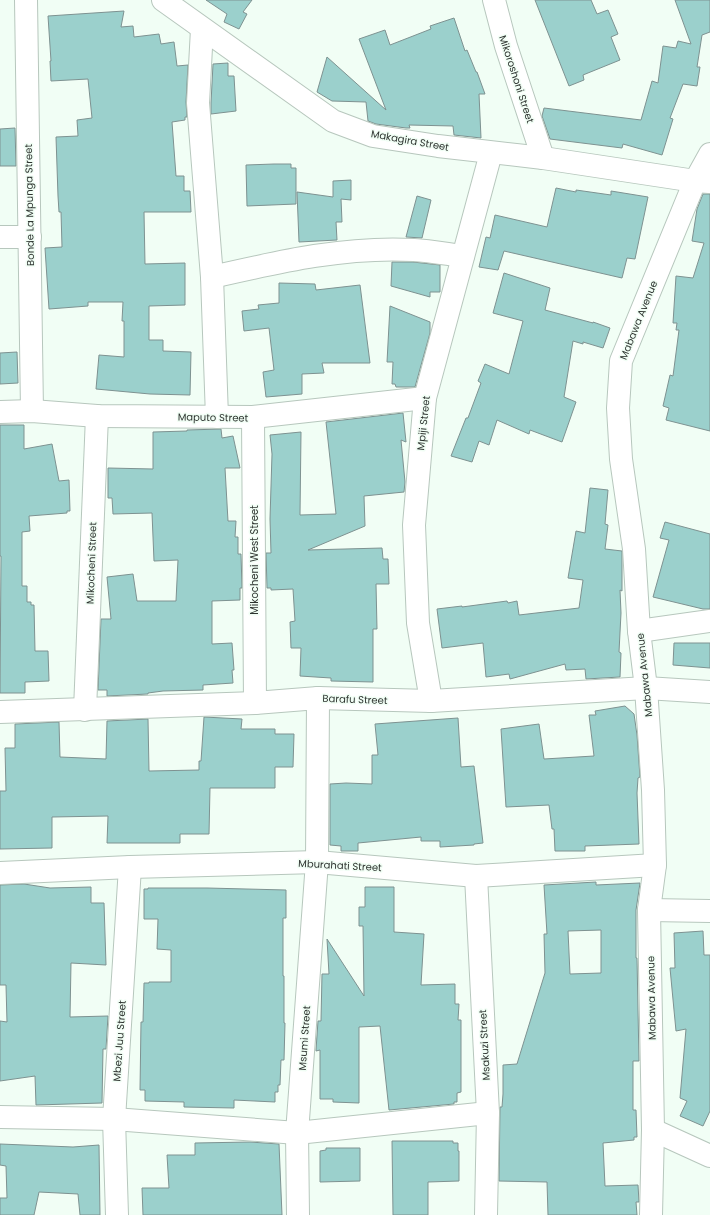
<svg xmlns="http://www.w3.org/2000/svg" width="710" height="1215" viewBox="0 0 710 1215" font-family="Poppins,sans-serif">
<rect width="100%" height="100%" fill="#f1fef5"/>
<!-- building -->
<g fill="#9bd0cc" stroke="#7e9291" fill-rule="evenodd">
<path d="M206 0H252L243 12 247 14 239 29 224 22 227 14Z"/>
<path d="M535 0H591L597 14 608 10 618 34 611 37 620 60 583 75 584 80 569 86Z"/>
<path d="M675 0H710V32L702 35 697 67H700L697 86 683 84 670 118 673 119 662 155 623 144 622 148 550 139 542 116 544 108 641 120 652 81 658 83 663 46 676 48 678 41 691 44Z"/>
<path d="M124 11 121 27 133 26 134 37 159 34 161 44 174 42 177 66 188 65 186 102 187 117H185V120L172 122 176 176H184V191H190L191 212H144L145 264 185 263V305L149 306V340H163V351L191 352 190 395 150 394 96 389 99 355 124 357V321H122L123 302H88V306L49 309 45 248 62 247 61 212H59L58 196 56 137 78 136 77 120 92 118 88 79 51 81 50 61H51L48 16Z"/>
<path d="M454 18 465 51 467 50 476 72H477L485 94H479L481 138 454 135 453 126 409 125 410 128H406L376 124 368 121 366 102 332 101 317 92 327 57 386 110 359 39 385 30 390 45 431 29 430 26Z"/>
<path d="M228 63V76H234L236 111 211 114V103L213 64Z"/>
<path d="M15 128 16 166H0V129Z"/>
<path d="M274 164H291V168H296V204L247 206 246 165Z"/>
<path d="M351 180V200L341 199 342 222H336L337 240 299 242 297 192 333 197V181Z"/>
<path d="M556 188 576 192V190L611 195V191L648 197 635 259 627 258 622 278 504 251 498 270 479 267 486 237 490 238 495 215 547 227Z"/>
<path d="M703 194H710V431L666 420 669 408 663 406 670 375 673 376 679 330H676L677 323H673L676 276 693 278 704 243 692 241 697 209Z"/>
<path d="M417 196 431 200 422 238 406 237Z"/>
<path d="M392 262H413L440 265V292H430V297L391 286Z"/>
<path d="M504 273 550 288 545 310 593 323V322L610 328 603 348 583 342V344L573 341 564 397 576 402 562 442 530 430 529 434 497 420 489 445 479 441 472 462 451 456 466 418H468L481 383 478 381 485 364 509 374 523 321 493 313Z"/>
<path d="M279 283 315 284 316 290 360 285 370 363H322L324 373 302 374V394L266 397 263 372 274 370 269 328 244 331 242 311 259 309 258 305 279 303Z"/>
<path d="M390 306 430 322V333L415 387H396L395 384H392L393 362H387Z"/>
<path d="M17 352 18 383 0 384V353Z"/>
<path d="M403 413 406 442 401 440 405 482 404 492 364 496 365 526 308 550 382 548 383 559H388L389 584H376L377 629H373V682L331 681V678L300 676 301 648H291L290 622 295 621 293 589 271 590V588H267L266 553H271L270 519 272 454 270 435 301 432 300 515 336 514 326 422Z"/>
<path d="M0 425H24V449L52 444 59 481 69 480 70 511H67V513L29 516 30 531 22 532V586H27V602H31V605H34L35 651H48L49 681 25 682V693H0L1 556H0Z"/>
<path d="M221 429 222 438 233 436 240 468H225L228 521H236L235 537H238V554H241L242 588H240V600L212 601V644L232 643 234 670H232L233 683 203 685V690L163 691 148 693V694L107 696V690H98L101 619H111L107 577 133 574 137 601H176L178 560 154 561 152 513 113 514 112 498H108V468L153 469V432L187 431V430Z"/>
<path d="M590 488 608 490 605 524 608 525 605 549 622 551V591L620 590 621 613 619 652 621 653 620 677 586 679 585 669 566 670 565 664 510 679 509 674 486 677 483 643 442 648 437 609 462 606V607L507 601 508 603 517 601 519 615 579 608 583 580 568 578 576 531 585 533Z"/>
<path d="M665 522 710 534V609H703L653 597 669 540 660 538Z"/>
<path d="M674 643H710V668L673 665Z"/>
<path d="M625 706 634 714 637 735 640 777 638 778 637 793 639 844 585 846V851H555L554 829H552L549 805 506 807 501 729 539 724 544 759 594 756 589 715H596L595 711Z"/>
<path d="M204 717 242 719 241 729H275V734H294L293 767H275V788H210L209 834H180V843H107L108 816 52 817V848L0 849V791H6L5 748H15V724L59 722 60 757 106 759 107 721 148 719 149 771 199 770V761H201Z"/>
<path d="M458 718 461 767 474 766 483 843 474 844V845L440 847V841H421V837L358 843V851H341V846L330 845V784L346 783 372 784V755H378L375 724Z"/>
<path d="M596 882V885L640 883 636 910V958H637L639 1061H633V1110H636L637 1137H634V1140L603 1143 605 1186 638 1185 639 1202H636L637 1215H548L547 1182 499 1181 500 1107H502L503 1094V1065L517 1064 545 973 544 934H547L544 885ZM601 930V973L570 974 568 931Z"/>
<path d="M24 884 50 888 91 887V903H104L106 965 71 963 70 1017 108 1016 106 1049H103L102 1103 36 1105 35 1076 0 1081V1021L7 1022 6 985H0V885Z"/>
<path d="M365 887H394V932L424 934 421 985 455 984V1004H459L458 1020H461V1092L457 1093V1102H454V1104L389 1110 380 1026 359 1027V1103L333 1102V1099H320V1050L316 1051V1050L318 1021H321L322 974H329L327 939 364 996 363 926H359V907H365Z"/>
<path d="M148 888H207L286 890V918H283V976H284V1023H285L284 1060H281L280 1085H278V1092H275V1102L234 1100V1108L184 1107V1102L145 1101V1090H140L141 1022H143L144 983H149V982H171V950L157 949 158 919H144V889H148Z"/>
<path d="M703 931 704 955H710V1111L703 1126 680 1116 687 1101 680 1098 686 1029 676 1031 670 968H675L674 933Z"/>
<path d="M392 1141H453V1143H458V1151H459V1181L428 1182V1215H393Z"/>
<path d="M250 1142 279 1144 282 1215H143L142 1188H169L167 1155H195V1143Z"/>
<path d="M0 1144 73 1147 99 1145 100 1215H80L78 1194 39 1192 34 1215H0V1198H7L6 1166 0 1165Z"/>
<path d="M326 1148H360V1181L320 1182V1151L326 1150Z"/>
</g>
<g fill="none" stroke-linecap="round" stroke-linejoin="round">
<!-- minor casing -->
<g stroke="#b7c7bd" stroke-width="24">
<g id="minor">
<path d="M26 0 32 411"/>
<path d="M163 0 333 121 373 136 438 146 543 158 695 181 709 182"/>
<path d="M494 0 506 46 543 158"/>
<path d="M202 29 198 103 212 277 217 417"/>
<path d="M0 237H30"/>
<path d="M212 277C278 262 346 246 414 250 430 251 447 254 463 256"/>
<path d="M0 412 32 411 97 416 253 417 425 398"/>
<path d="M253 417 255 703"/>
<path d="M639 631 710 621"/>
<path d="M431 701 418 623 414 525 425 398 491 153"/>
<path d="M85 710 97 416"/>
<path d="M0 712 255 703 318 698 431 701 646 688 710 692"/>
<path d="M0 873 130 867 317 862 476 876 655 865"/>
<path d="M476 876 488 1113 486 1215"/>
<path d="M649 910 710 911"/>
<path d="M0 1117 114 1119 297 1133 488 1113"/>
<path d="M653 1130 710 1156"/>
<path d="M117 1215 114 1119 130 867"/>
<path d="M298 1215 297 1133 317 862 318 698"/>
<path d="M651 1215 653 1130 649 910 655 865 653 790 646 688 639 631 634 549 621 459 618 408 621 361 695 181 710 154"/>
</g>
</g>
<!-- minor -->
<use href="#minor" stroke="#fff" stroke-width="22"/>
</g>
<g text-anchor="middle" stroke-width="3" stroke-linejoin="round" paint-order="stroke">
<!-- street labels -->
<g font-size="10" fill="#2e3430" stroke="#f1fef5">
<text transform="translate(517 79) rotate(72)" y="4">Mikoroshoni Street</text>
<text transform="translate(410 140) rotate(10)" y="4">Makagira Street</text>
<text transform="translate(29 205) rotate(-91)" y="4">Bonde La Mpunga Street</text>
<text transform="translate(638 320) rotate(-68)" y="4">Mabawa Avenue</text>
<text transform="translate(213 417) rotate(1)" y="4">Maputo Street</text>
<text transform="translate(423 423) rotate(-84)" y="4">Mpiji Street</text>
<text transform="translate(254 560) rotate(-90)" y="4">Mikocheni West Street</text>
<text transform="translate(91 563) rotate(-88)" y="4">Mikocheni Street</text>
<text transform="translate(644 675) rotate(-96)" y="4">Mabawa Avenue</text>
<text transform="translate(355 699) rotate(2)" y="4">Barafu Street</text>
<text transform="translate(340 865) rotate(3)" y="4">Mburahati Street</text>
<text transform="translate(651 998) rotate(-91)" y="4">Mabawa Avenue</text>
<text transform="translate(304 1038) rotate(-86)" y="4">Msumi Street</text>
<text transform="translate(119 1041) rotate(-86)" y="4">Mbezi Juu Street</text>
<text transform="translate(484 1045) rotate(-93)" y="4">Msakuzi Street</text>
</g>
</g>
</svg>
